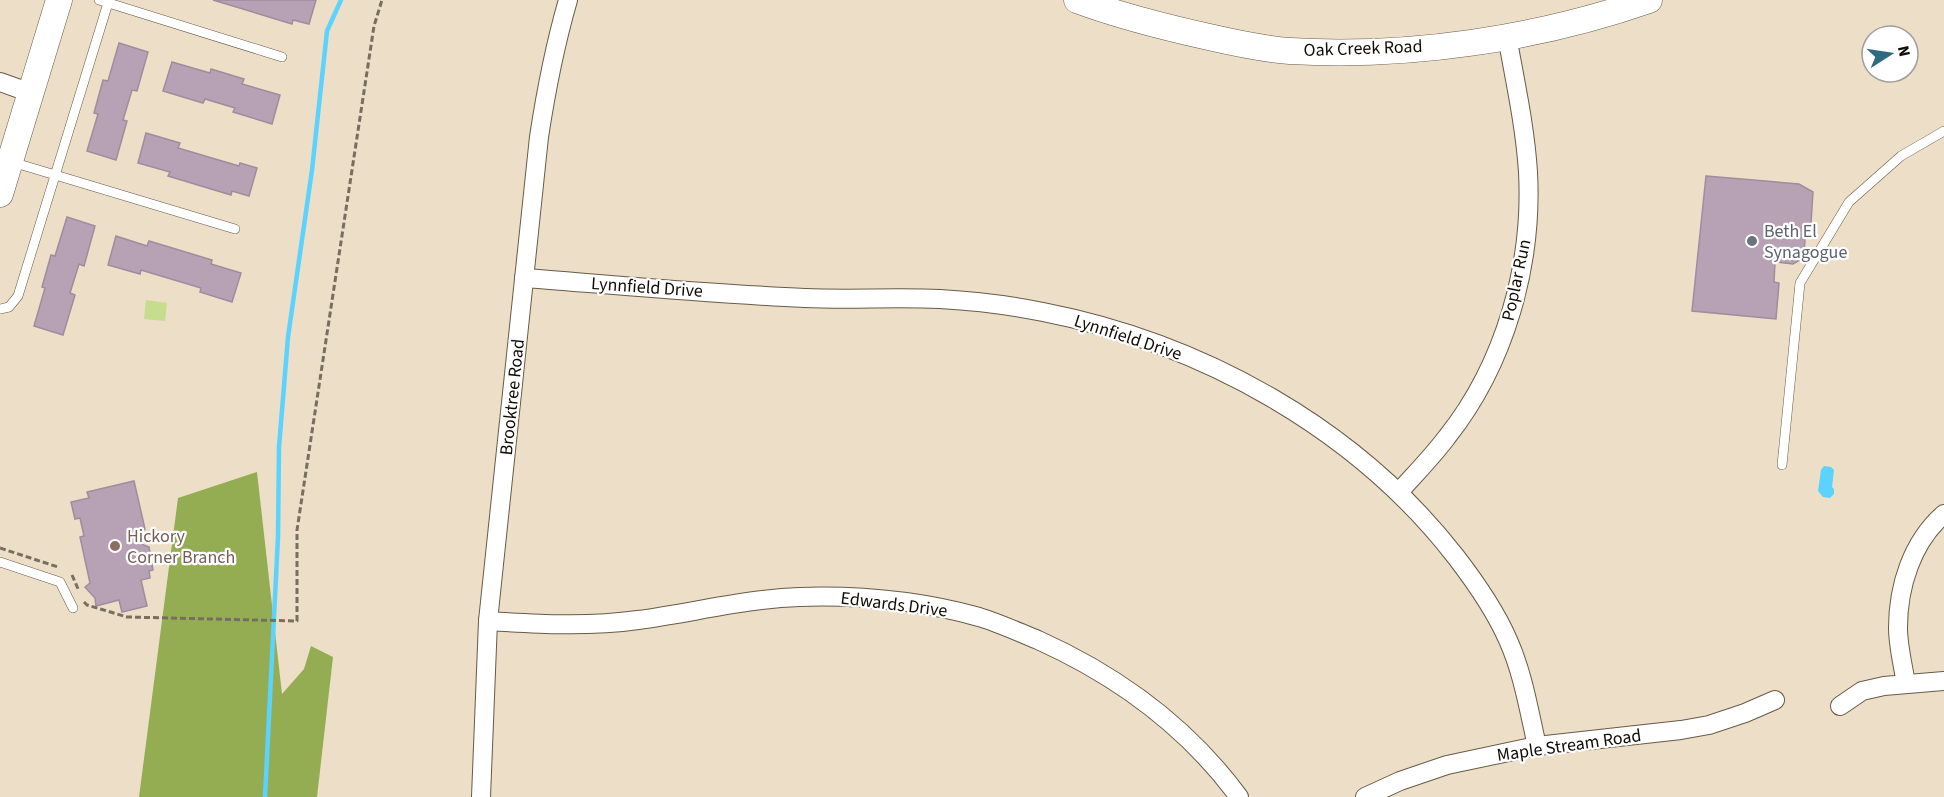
<svg xmlns="http://www.w3.org/2000/svg" width="1944" height="797" viewBox="0 0 1944 797" font-family="'Source Sans 3',sans-serif">
<rect width="100%" height="100%" fill="#ecdec7"/>
<!-- green -->
<path fill="#c5dd8c" d="M146 300 167 303 165 321 144 319Z"/>
<!-- forest -->
<path fill="#94ad52" d="M257 472 282 694 304 669 311 646 333 657 317 797H139L178 498Z"/>
<!-- water -->
<path fill="#5cd3fe" d="M1824 466 1831 467 1834 470 1832 487 1834 489V494L1830 498 1823 497 1818 491 1821 470Z"/>
<g fill="none" stroke-linecap="round" stroke-linejoin="round">
<!-- stream -->
<path stroke="#5cd3fe" stroke-width="4.5" d="M265 797 278 537 279 447 288 337 312 170 327 31 341 0"/>
</g>
<!-- building -->
<g fill="#b6a2b4" stroke="#9f8c9e" stroke-width="1.5">
<path d="M213 0H316L309 24 293 20 292 24Z"/>
<path d="M119 43 148 52 137 91 132 90 123 120 127 121 116 160 87 151 98 114 94 113 103 80 108 81Z"/>
<path d="M172 62 210 73 211 69 244 79 242 84 280 95 272 124 233 112 235 108 205 99 203 103 163 91Z"/>
<path d="M146 133 180 143 178 148 239 166 240 163 257 168 249 196 232 191 231 195 168 176 170 172 138 163Z"/>
<path d="M1706 176 1799 184 1813 192 1811 223 1806 225 1804 254 1800 260 1793 264 1775 262 1774 282 1779 283 1776 319 1692 311Z"/>
<path d="M67 217 95 226 84 266 79 264 70 293 75 295 63 335 34 326 45 288 42 287 51 255 55 256Z"/>
<path d="M116 236 147 246 149 241 212 260 211 264 241 273 232 302 200 292 201 288 141 270 140 274 108 265Z"/>
<path d="M134 481 145 529 139 534V540L141 544 149 547 153 570 149 571 150 578 141 580 147 606 122 612 119 600 96 606 95 598 85 587 90 583 80 537 84 536 80 518 75 519 71 502 89 498 87 492Z"/>
</g>
<g fill="none" stroke-linecap="round" stroke-linejoin="round">
<!-- lane casing -->
<g stroke="#675b47" stroke-width="10">
<g id="lane">
<path d="M99 0 282 57"/>
<path d="M12 162 235 229"/>
<path d="M0 309 9 307 18 296 108 3"/>
<path d="M1782 465 1800 283 1849 202 1901 156 1944 131"/>
<path d="M0 562 60 582 73 608"/>
</g>
</g>
<!-- street casing -->
<g stroke="#675b47" stroke-width="20">
<g id="street">
<path d="M0 82 31 93"/>
<path d="M524 278C617 285 711 294 805 298 850 300 895 297 940 299 974 301 1009 305 1043 312 1202 343 1356 428 1456 557 1476 583 1495 610 1508 640 1523 673 1529 711 1537 746"/>
<path d="M1399 492C1415 474 1432 457 1447 437 1505 364 1533 265 1528 172 1525 126 1515 81 1507 36"/>
<path d="M488 621C538 624 588 627 638 620 691 613 745 599 799 597 859 595 921 601 979 617 999 623 1018 632 1038 640 1118 676 1186 725 1239 797"/>
<path d="M1906 684C1903 665 1898 646 1898 628 1898 586 1912 542 1944 514"/>
<path d="M1840 706 1862 691 1884 686 1944 681"/>
<path d="M481 797 488 621 539 137C546 91 555 45 568 0"/>
<path d="M1365 797 1400 781 1447 765 1537 746 1681 730 1709 725 1745 713 1775 700"/>
</g>
</g>
<!-- secondary casing -->
<g stroke="#675b47" stroke-width="27">
<g id="secondary">
<path d="M1077 0C1120 16 1164 27 1209 37 1235 43 1263 49 1290 51 1408 58 1537 39 1649 0"/>
<path d="M0 194 59 0"/>
</g>
</g>
<!-- path -->
<g stroke="#776e5f" stroke-width="3" stroke-dasharray="6 3" stroke-linecap="butt">
<path d="M0 548 58 567"/>
<path d="M72 575 79 591"/>
<path d="M84 602 87 605 127 617 297 621V530L374 26 382 0"/>
</g>
<!-- lane -->
<use href="#lane" stroke="#fff" stroke-width="9"/>
<!-- street -->
<use href="#street" stroke="#fff" stroke-width="18"/>
<!-- secondary -->
<use href="#secondary" stroke="#fff" stroke-width="26"/>
</g>
<!-- markers -->
<circle fill="#6b7280" stroke="#fff" stroke-width="2" cx="1752" cy="241" r="6"/>
<circle fill="#8d6e63" stroke="#fff" stroke-width="2" cx="115" cy="546" r="6"/>
<g text-anchor="middle" stroke-width="4.5" stroke-linejoin="round" paint-order="stroke">
<!-- street labels -->
<g font-size="18" fill="#100c05" stroke="#fff">
<text transform="translate(1363 48) rotate(-2)" y="6">Oak Creek Road</text>
<text transform="translate(1516 280) rotate(-78)" y="6">Poplar Run</text>
<text transform="translate(647 287) rotate(4)" y="6">Lynnfield Drive</text>
<text transform="translate(1128 337) rotate(18)" y="6">Lynnfield Drive</text>
<text transform="translate(512 397) rotate(-84)" y="6">Brooktree Road</text>
<text transform="translate(894 604) rotate(7)" y="6">Edwards Drive</text>
<text transform="translate(1569 745) rotate(-8)" y="6">Maple Stream Road</text>
</g>
<!-- worship labels -->
<g font-size="18" fill="#5b616d" stroke="#fff" text-anchor="start">
<text x="1764" y="237">Beth El<tspan x="1764" dy="21">Synagogue</tspan></text>
</g>
<!-- education labels -->
<g font-size="18" fill="#785e54" stroke="#fff" text-anchor="start">
<text x="127" y="542">Hickory<tspan x="127" dy="21">Corner Branch</tspan></text>
</g>
</g>
<!-- north arrow -->
<g transform="translate(1890 54) rotate(78)"><circle r="28" fill="#ffffff" stroke="#9f9e9b" stroke-width="1.5"/>
<path d="M0-4.5L10 22L0 15L-10 22Z" fill="#306982"/>
<text y="-9" font-size="16" font-weight="bold" text-anchor="middle" fill="#100c05">N</text>
</g>
</svg>
